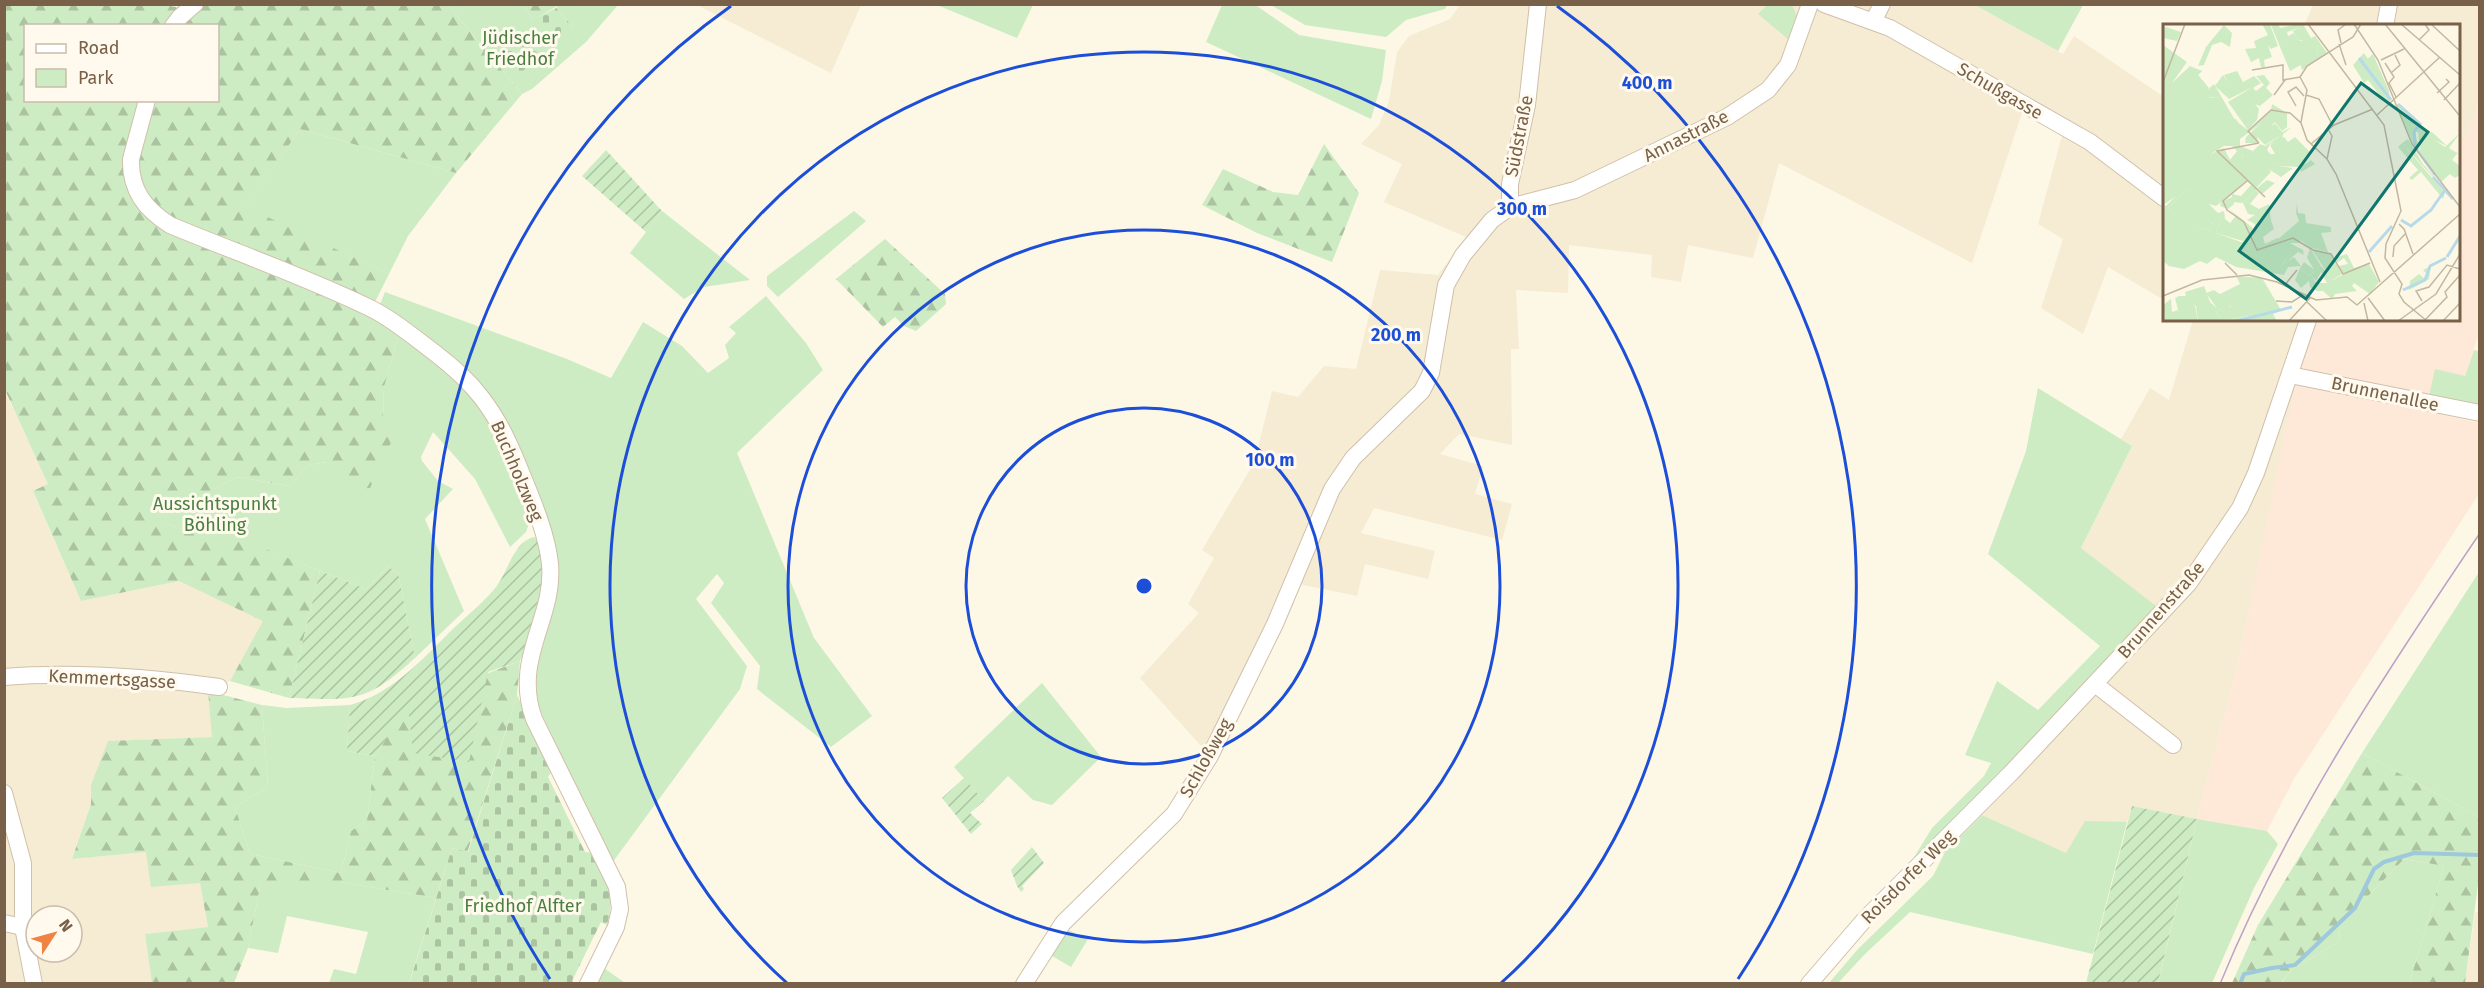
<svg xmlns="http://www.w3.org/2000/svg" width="2484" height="988" viewBox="0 0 2484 988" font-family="'Fira Sans',sans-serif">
<defs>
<pattern id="forest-firs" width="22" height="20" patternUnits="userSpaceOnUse" patternTransform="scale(1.5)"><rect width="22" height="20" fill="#cdecc3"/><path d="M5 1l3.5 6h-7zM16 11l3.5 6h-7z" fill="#abc3a0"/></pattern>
<pattern id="cemetery-stones" width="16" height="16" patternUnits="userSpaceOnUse" patternTransform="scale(1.5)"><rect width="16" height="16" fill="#cdecc3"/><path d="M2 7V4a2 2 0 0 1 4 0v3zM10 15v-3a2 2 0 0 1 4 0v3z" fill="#abc3a0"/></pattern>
<pattern id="garden-furrows" width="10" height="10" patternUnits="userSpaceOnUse" patternTransform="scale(1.5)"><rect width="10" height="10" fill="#cdecc3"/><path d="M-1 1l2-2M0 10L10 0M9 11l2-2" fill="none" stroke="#abc3a0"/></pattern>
</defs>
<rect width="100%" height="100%" fill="#fdf8e5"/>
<!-- residential -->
<g fill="#f6ebd3" fill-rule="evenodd">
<path d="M697 5H861L831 73Z"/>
<path d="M1460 5H1975L2063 54 2074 36 2164 97V300L2108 267 2083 334 2041 308 2063 239 2038 224 2066 121 2027 98 1972 263 1779 163 1753 258 1688 245 1681 282 1651 277 1652 255 1569 245 1568 293 1516 290 1519 349H1511L1512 445 1459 434 1440 454 1483 466 1475 494 1512 504 1502 540 1374 508 1361 533 1435 551 1428 579 1365 564 1357 596 1294 583 1210 756 1140 678 1199 613 1188 604 1214 558 1202 550 1254 463 1272 391 1298 397 1324 366 1356 369 1380 270 1438 275 1466 237 1384 202 1402 164 1361 144 1379 125 1389 101 1397 52 1409 36 1450 19Z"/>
<path d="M2313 5H2479V104L2459 154 2458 26H2304Z"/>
<path d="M2193 320H2300L2277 384 2295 389 2238 664 2197 819 2132 806 2127 822H2085L2067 854 1967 808 2156 607 2081 548 2132 446 2121 439 2150 388 2169 400Z"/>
<path d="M4 390 49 484 33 492 81 601 179 581 264 621 230 681 219 687 213 737 109 741 91 785V804L72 859 146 852 200 883 208 927 145 934 152 983H5ZM36 916H72V952H36Z"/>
<path d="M2479 911V983L2465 984 2475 913Z"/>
</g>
<!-- commercial -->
<path fill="#fee9d8" d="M2479 104V333L2465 376 2429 396 2426 411 2479 423V494L2294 779 2267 831 2197 819 2238 664 2299 366 2316 320H2458L2459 154Z"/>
<!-- green -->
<g fill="#cdecc3">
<path d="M1254 4 1299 35 1386 50 1382 81 1371 119 1206 42 1222 5Z"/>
<path d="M448 5H523L533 20 492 42 573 27 556 8 559 5H618L586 42 532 89 522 94Z"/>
<path d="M937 5H1033L1017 38Z"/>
<path d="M1271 5H1447L1445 9 1406 20 1386 37 1305 25Z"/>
<path d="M1767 5H1792L1797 16 1789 40 1758 14Z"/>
<path d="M1975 5H2083L2058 51Z"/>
<path d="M300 129 456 173 408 236 389 274 245 208Z"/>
<path d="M662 211 750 280 704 287 684 299 630 253Z"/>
<path d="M854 211 866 221 778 297 767 286V276Z"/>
<path d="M385 292 567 359 611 378 643 322 682 346 708 373 729 358 725 345 736 333 729 327 766 296 806 343 823 370 737 453 814 638 872 716 831 747 757 689 760 666 711 603 724 583 717 574 696 599 747 666 740 689 612 863 537 704 532 678 556 575 508 431 379 307Z"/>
<path d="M400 330 427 350 487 413 532 514 526 532 510 547 475 479 433 432 421 457 422 461 438 481 453 489 425 519 464 611 415 658 398 573 388 567 366 589 231 536 226 545 171 525 159 517 237 477 290 486 308 465 327 462 357 485 383 418 384 387Z"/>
<path d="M2474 350 2479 351V407L2429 396 2435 369 2465 376Z"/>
<path d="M2038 388 2132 446 2081 548 2156 606 1949 828 1913 859 1932 828 1984 776 1991 763 1965 755 1997 681 2038 710 2100 646 1988 554 2026 451Z"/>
<path d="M2479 572V817L2362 753Z"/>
<path d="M1042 683 1101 757 1052 805 1033 800 1008 776 984 801 954 767Z"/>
<path d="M262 705 287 708 350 705 347 751 375 756 367 820 351 831 341 873 250 854 235 807 268 787Z"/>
<path d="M1982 815 2066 853 2085 821 2127 822 2093 954 1910 912 1865 954 1838 983 1828 984 1858 949 1933 876 1945 852Z"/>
<path d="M2197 819 2267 831 2278 844 2254 888 2212 983 2158 984Z"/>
<path d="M2404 859 2444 866 2410 981 2413 983 2281 984 2291 970 2340 941 2339 926Z"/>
<path d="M261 882H340L436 898 409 983H329L334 969 356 974 368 932 287 916 278 953 248 948Z"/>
<path d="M1064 928 1088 939 1071 967 1047 953Z"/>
<path d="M604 968 625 983 597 984Z"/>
</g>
<!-- forest -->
<g fill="url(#forest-firs)" fill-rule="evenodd">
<path d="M158 4 182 8 187 4 448 5 522 94 456 173 300 129 246 207 389 274 371 310 400 330 384 387 383 418 394 436 370 488C355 490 338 470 326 462L308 465 290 486 237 477 160 517 171 525 226 544 231 535 320 571 289 698 230 681 263 621 179 581 81 601 33 491 48 484 5 390 4 5ZM26 26H218V100H26Z"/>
<path d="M523 5H559L533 20Z"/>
<path d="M1324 144 1359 193 1332 262 1257 233 1202 205 1223 169 1273 192 1298 195Z"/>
<path d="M885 239 945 294 946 304 916 331 904 326 895 317 883 327 836 279Z"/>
<path d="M520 661 517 695 467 853 452 848 436 898 340 882H261L248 948 234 983H152L145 934 208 927 200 883 151 887 146 852 72 859 91 804V785L108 741 212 737 208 691 262 705 268 787 235 807 250 854 341 873 351 831 367 820 375 756 408 704Z"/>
<path d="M2362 753 2479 817V877L2465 983 2413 984 2410 981 2444 866 2404 859 2339 926 2340 941 2291 970 2281 983H2232L2258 925Z"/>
</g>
<!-- cemetery -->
<g fill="url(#cemetery-stones)">
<path d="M556 8 573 27 517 76 491 41Z"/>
<path d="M517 695 553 769 548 777 585 852 594 853C608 879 615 896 607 925L601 922 572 981 575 983 409 984 452 848 468 852Z"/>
</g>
<!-- garden -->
<g fill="url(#garden-furrows)">
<path d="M606 150 662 211 646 232 582 176Z"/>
<path d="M534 537 541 543 543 587 530 637 520 661 488 672 469 762 413 753 408 705 375 756 347 751 350 705C394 693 424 657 456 626 469 614 485 601 496 587 508 572 513 542 534 537Z"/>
<path d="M388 567 398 573 415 658C365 704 353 700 289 698L320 571 366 589Z"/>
<path d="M964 778 984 801 970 813 982 824 971 834 942 798Z"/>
<path d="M2132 806 2197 819 2158 983H2086Z"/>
<path d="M1032 847 1044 863 1022 886 1024 889 1021 892 1017 886 1011 870Z"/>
</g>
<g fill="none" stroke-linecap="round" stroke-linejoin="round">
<!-- stream -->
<path stroke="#9ec8db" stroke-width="4" d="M2240 984 2244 974 2272 968 2295 965 2355 908 2374 869 2384 862 2414 853 2480 855"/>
<!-- minor casing -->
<g stroke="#d0c0aa" stroke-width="18">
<g id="minor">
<path d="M1824 4 1890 28 2090 142 2164 198"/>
<path d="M1874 20 1882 4"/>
<path d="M173 26 180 17 195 4"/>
<path d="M2385 26 2389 4"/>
<path d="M147 100 131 159C130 190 145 209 170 225 237 253 307 277 372 309 394 320 415 338 435 353 452 366 468 380 481 397 500 421 512 449 523 477 534 504 547 535 550 564 555 619 512 658 534 719L617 887 620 909 616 927 588 984"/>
<path d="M1510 207V184L1527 105 1538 4"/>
<path d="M2290 375 2480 413"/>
<path d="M4 677C76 671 148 677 219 687"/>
<path d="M2095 684 2173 745"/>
<path d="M4 793 23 863V927L34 984"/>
<path d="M4 923 23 927"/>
<path d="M1024 984 1063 923 1174 814 1210 756 1275 624 1332 489 1353 458 1422 391 1431 373 1446 285 1463 255 1492 220 1510 207 1575 190 1727 117 1768 90 1788 65 1810 4"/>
<path d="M1809 984 1865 919 2011 773 2189 583 2240 508 2256 473 2308 320"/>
</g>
</g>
<!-- minor -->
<use href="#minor" stroke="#fff" stroke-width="16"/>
<!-- tram -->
<path stroke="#bca2c8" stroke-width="1.5" d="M2220 984C2287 821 2382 678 2480 533"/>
</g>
<!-- distance rings -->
<g fill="none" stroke="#1d4ed8" stroke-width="3">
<circle cx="1144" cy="586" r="178"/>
<circle cx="1144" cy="586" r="356"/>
<path d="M787 983A534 534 0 1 1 1501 983"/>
<path d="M550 979A712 712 0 0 1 731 6M1557 6A712 712 0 0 1 1738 979"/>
</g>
<g text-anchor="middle" stroke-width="6" stroke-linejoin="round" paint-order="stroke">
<!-- park labels -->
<g font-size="18" fill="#497f40" stroke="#fffaed">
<text x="520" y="44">Jüdischer<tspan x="520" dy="21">Friedhof</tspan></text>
<text x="215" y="510">Aussichtspunkt<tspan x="215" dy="21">Böhling</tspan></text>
<text x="523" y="912">Friedhof Alfter</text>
</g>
<!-- street labels -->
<g font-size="18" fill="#786148" stroke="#fffaed">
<text transform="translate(2000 91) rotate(30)" y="6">Schußgasse</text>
<text transform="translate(1519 136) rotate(-79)" y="6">Südstraße</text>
<text transform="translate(1686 136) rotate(-27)" y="6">Annastraße</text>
<text transform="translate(2385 394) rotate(12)" y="6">Brunnenallee</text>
<text transform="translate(517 471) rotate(67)" y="6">Buchholzweg</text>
<text transform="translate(2161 610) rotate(-49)" y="6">Brunnenstraße</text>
<text transform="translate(112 679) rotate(3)" y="6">Kemmertsgasse</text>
<text transform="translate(1206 758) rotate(-61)" y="6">Schloßweg</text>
<text transform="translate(1908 877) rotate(-45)" y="6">Roisdorfer Weg</text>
</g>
</g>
<!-- overview -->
<g transform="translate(2163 24)">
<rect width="297" height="297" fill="#fdf8e5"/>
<path d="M99 0 107 1 115 22 108 25 105 21 109 33 101 36 102 44 98 43 96 34 88 38 82 25 93 24 91 17 105 11ZM115 0 117 4 135 0 136 4 124 8 125 12 131 9 135 16 154 20 155 31 127 47 108 1ZM0 21 24 38 9 59 27 42 39 47 35 51 45 64 43 69 50 60 46 74 58 73 67 96 73 95 75 98 60 113 61 122 46 131 61 124 67 136 82 131 79 141 85 131 112 130 107 121 121 113 125 118 132 113 147 128 141 141 148 136 152 140 138 148 136 143 116 142 113 138 105 144 108 148 93 164 83 157 61 177 69 173 71 180 65 185 57 182 58 178 53 182 46 180 55 189 61 187 62 195 67 199 73 192 66 185 90 204 83 218 53 209 57 196 48 200 51 201 48 207 26 200 5 184 27 163 0 181ZM210 30 226 67V70L201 38ZM74 47 80 58 91 52 98 59 90 64 93 67 101 61 93 52 101 51 107 59 103 64 110 71 97 82 92 80 96 85 94 96 85 106 65 78 90 63 66 75 52 62 60 51 65 58 61 51ZM109 80 124 89V103L119 107 112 98 109 101 117 112 102 121 94 113 95 119H82L83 113 97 100 94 98 108 86ZM234 81H236L255 99 243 105ZM255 105 282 123 297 109 286 124 294 129 297 126 289 136 297 142V151L292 154 287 150 278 158 273 153 257 130ZM245 115 260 140 290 175 239 119ZM93 166 96 169 87 180 96 185 106 180 108 196H84L92 191 85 190 80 179ZM134 179 135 189 142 190 143 199 168 203V208L158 209 165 228 148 224 137 216 138 219H127L140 226 141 231 135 228 119 242 127 227 115 215 136 197 133 189ZM184 230 191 244 206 240 216 258 207 270 191 259 189 262 194 267 172 270 169 275 160 267H154V259H164L158 248 153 257 149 253 151 247 146 252 137 244 141 238 153 247 158 242 170 256 186 247 180 249 176 242 185 240 181 234 174 239 171 234ZM268 242 266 255 246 266 247 257 256 250 262 255 265 251 260 246ZM73 252 99 254 118 286 110 290 114 297H93L96 295 86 292 60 296 53 289 58 285 65 292 68 282 54 284 43 269 51 266 57 270 77 260ZM16 272H23L32 282 35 297H0V281L8 275 9 288 15 286 12 274Z" fill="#cdecc3"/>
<path d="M135 0H140L148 14 152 12 164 29 139 46 136 34 130 24V33L125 23 131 19 136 30 148 32 155 31 154 20H140L139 16H135L130 7 136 4ZM61 1 69 9 67 23 58 18 49 21 41 41 35 42 43 23ZM0 2 18 8 14 17 0 14ZM201 29 205 35 202 38 226 67 227 78 221 77 205 56 201 59 190 41ZM36 46 39 47 35 51 46 64 44 70 51 60 72 96 86 107 94 98 97 100 77 115V122L90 127 97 120 102 122 116 113 109 102 112 99 119 108 129 103 120 110 119 117 107 120 104 126 108 131 102 141 90 142 96 140 91 131 79 141 80 130 76 138 70 140 67 136 74 127 69 122H58L48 76 57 73 39 74 22 95 19 93 42 68 37 63 22 81 18 77 33 60 29 57 7 84 15 89 5 106 0 103 7 89 0 82V66L6 72 14 64 20 65ZM250 91 264 109 269 108 284 122 252 107 257 130 268 141 265 143 250 120 243 105 255 99ZM42 118 45 120 43 132 31 138 36 147 24 150V160L14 139 24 131 29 135ZM113 138 116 142 130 144 118 153 104 144ZM104 156 112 159 99 170 94 165 80 179 69 178V170L78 172 88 161 93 165ZM24 161 27 163 5 184 17 192 24 187 31 196 27 200 48 207 51 192 57 196 53 209 78 218H83L91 206 92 200 84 196H108L111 205 100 213 102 220 114 214 118 216 128 226 119 241 131 233 138 242 125 243 121 251 73 243 53 233 44 240 37 237 21 245 6 242 0 237V180L3 182ZM147 224 158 242 149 253 156 263 154 267 147 263 146 257 138 264 132 256 137 244 146 252 152 247 144 234ZM41 262 47 278 54 284 60 280 68 283 65 293 58 285 53 289 60 296 95 291 97 295 93 297H35L33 282 24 276 22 268Z" fill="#cdecc3"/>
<path d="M149 226 167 230 179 250 169 256Z" fill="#cdecc3"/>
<path d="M239 119 282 169 280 175 258 148 249 156 246 154 255 146 235 123Z" fill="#cdecc3"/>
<path fill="none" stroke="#b8dae8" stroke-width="3" d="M196 34 228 76M235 80 257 100 251 108 252 123 272 151M270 153 290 175M238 196 248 202 268 186 282 166M206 228 229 202M284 233 297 212M240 266 262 256 267 242 283 234M74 297 129 283"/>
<path fill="none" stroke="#c4b7a1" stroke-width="1.5" d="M145 0 221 101 238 187 223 220 222 234 239 260 236 270 241 278 264 297M191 0 215 36 249 120 297 183M222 0 296 91M238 0 297 51M268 0 297 27M256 16 266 6 262 0M178 19 175 6 183 0M176 20 183 41M218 36 241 25M222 39 231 53 226 59 233 73M89 46 120 41V56L137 53M228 49 237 41 232 31M137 53 144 42 190 13 198 0M137 53 144 66 138 98M0 58 22 0M274 69 286 58 283 55M111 71 122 56M143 71 156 75 170 102M281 76 297 59M133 82 125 68 133 63 141 72M214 91 277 33M96 119 85 107 108 86 127 89 138 99 144 116 164 135 173 150 217 258M96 119 54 127 102 173M148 120 171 101 210 85M164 135 169 112 165 105M84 157 60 177 64 186 81 198 94 226 130 214 150 226 168 230 180 250 207 239M236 200 241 205 250 230M230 233 231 222 242 210M64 241 62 239 74 251M121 262 134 246M0 272 39 256 86 251 114 258 153 276 184 273 194 281M205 274 222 297M113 277 129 278 140 271M259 277 253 267 266 263 284 241 297 245M144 278 164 297M201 279 205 297M194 281 297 190M262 296 284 273 282 268 297 251M126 297 147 274M235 297 273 270 297 230M280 297 297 279"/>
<path fill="#0f766e" fill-opacity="0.15" stroke="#0f766e" stroke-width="3" d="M198 59 265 108 143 275 76 227Z"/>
<rect width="297" height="297" fill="none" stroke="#786148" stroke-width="3"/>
</g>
<circle cx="1144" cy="586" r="9" fill="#1d4ed8" stroke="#fffaed" stroke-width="3"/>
<g font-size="18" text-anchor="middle" font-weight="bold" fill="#1d4ed8" stroke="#fffaed" stroke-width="6" stroke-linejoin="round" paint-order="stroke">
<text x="1647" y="89">400 m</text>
<text x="1522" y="215">300 m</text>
<text x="1396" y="341">200 m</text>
<text x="1270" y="466">100 m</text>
</g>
<!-- border -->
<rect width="2484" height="988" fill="none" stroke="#786148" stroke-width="12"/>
<!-- legend -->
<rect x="24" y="24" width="195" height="78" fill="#fffaed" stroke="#c9bdab" stroke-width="1.5"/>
<rect x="36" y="44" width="30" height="9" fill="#ffffff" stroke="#c9bdab" stroke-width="1.5"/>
<text x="78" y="54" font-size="18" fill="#786148">Road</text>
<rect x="36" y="69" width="30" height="18" fill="#cdecc3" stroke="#c9bdab" stroke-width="1.5"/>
<text x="78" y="84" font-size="18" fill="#786148">Park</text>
<!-- north arrow -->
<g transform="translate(54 934) rotate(54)"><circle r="28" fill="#fffaed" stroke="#c9bdab" stroke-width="1.5"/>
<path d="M0-4.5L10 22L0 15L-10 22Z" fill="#ee8344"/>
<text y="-9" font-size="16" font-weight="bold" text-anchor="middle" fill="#786148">N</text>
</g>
</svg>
